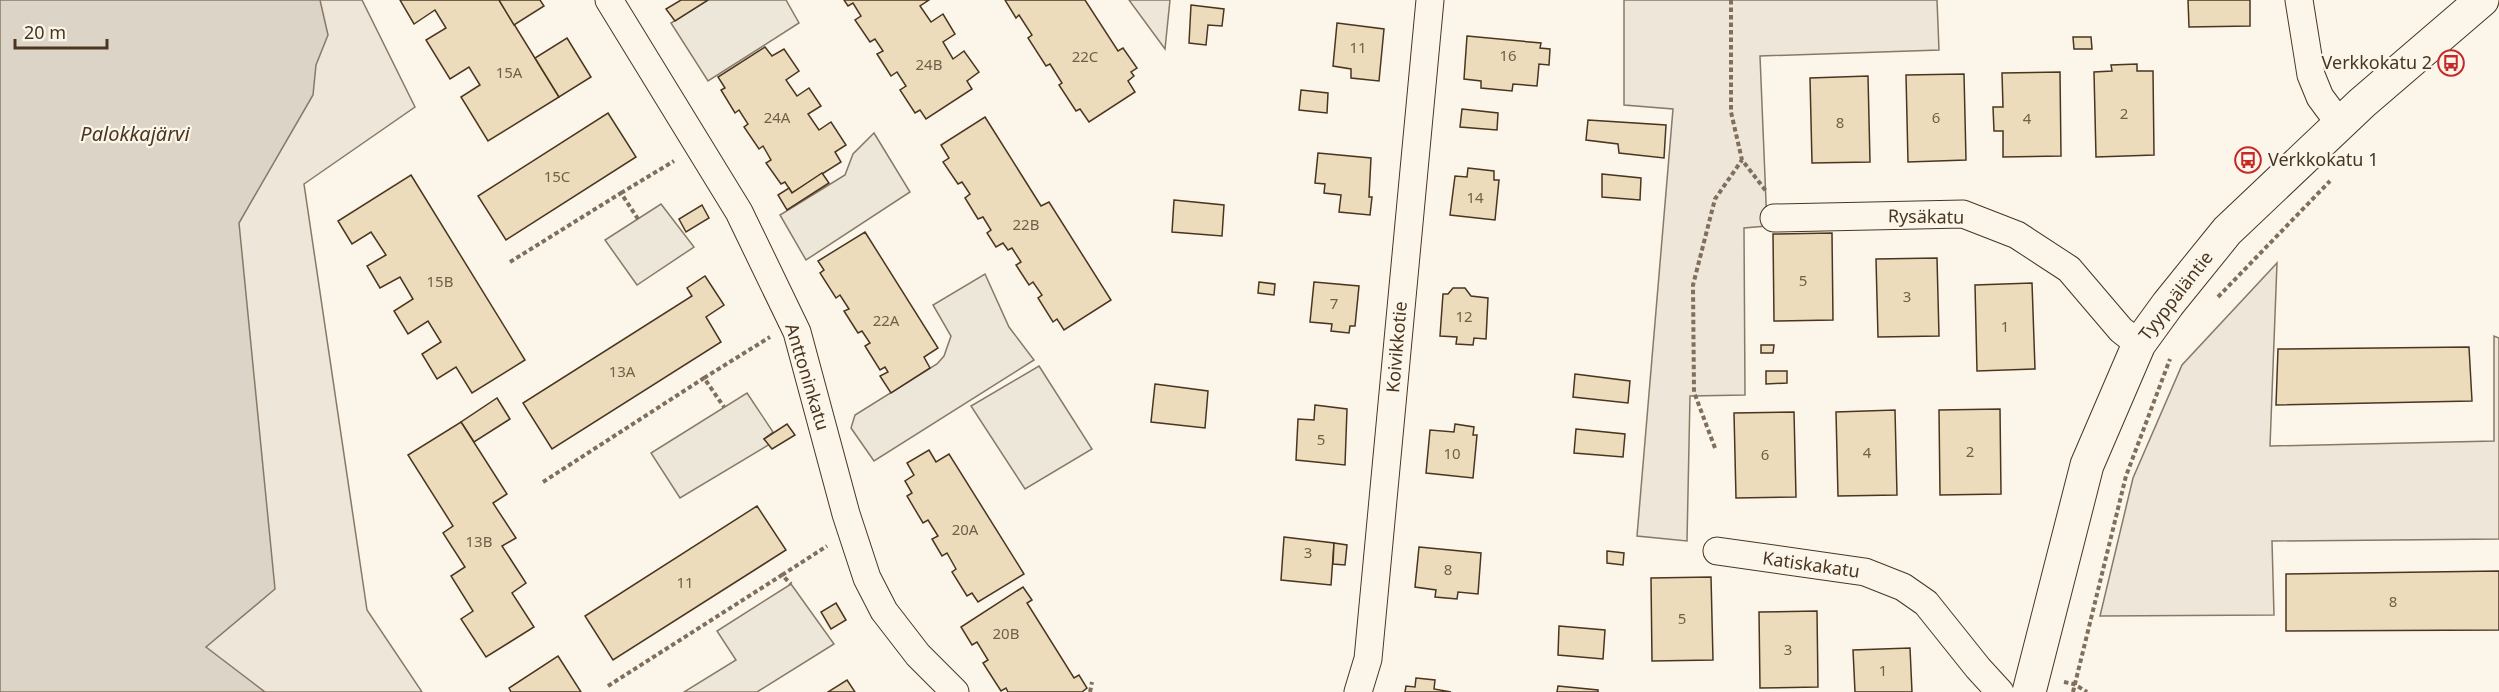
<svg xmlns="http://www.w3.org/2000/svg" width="2499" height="692" viewBox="0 0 2499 692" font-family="'Noto Sans',sans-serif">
<rect width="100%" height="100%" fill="#fbf6e9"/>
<!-- green -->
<g fill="#ede6d9" stroke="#887966" stroke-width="1.5">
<path d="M75 0H362L415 107 304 184 367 610 422 692H186Z"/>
<path d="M1129 0H1170L1165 49Z"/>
<path d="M1624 0H1937L1939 50 1760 56 1767 226 1744 228 1745 395 1690 396 1687 541 1637 536 1673 109 1624 105Z"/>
<path d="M2277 263 2270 446 2494 441V336L2499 338V539L2272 541 2274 615 2100 616 2133 478 2182 365Z"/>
</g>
<!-- parking -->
<g fill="#ede7d9" stroke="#887966" stroke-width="1.5">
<path d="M708 0H786L799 23 708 81 671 23Z"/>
<path d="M874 133 910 192 806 260 780 215 845 175 853 154Z"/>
<path d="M661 204 694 247 637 285 605 240Z"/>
<path d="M985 274 1009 327 1034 360 874 461 851 428 855 415 937 364 944 356 951 336 933 305Z"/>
<path d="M1039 366 1092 449 1025 489 971 406Z"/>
<path d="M747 393 773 432 764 439 770 444 680 498 651 453Z"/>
<path d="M791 584 834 644 757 692H684L736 660 717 631Z"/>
</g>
<!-- water -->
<path fill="#dcd4c6" stroke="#887966" stroke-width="1.5" d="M0 0H320L328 35 316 65 313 95 239 223 275 589 206 647 265 692H0Z"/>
<!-- building -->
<g fill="#ecdcbc" stroke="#4a3520" stroke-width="1.5">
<path d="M400 0H499L559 97 488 141 461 97 480 85 469 67 450 79 426 40 446 28 435 10 414 24Z"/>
<path d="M499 0H540L544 6 514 25Z"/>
<path d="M681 0H708L675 21 666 9Z"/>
<path d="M844 0H929L920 6 931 22 943 14 955 34 943 42 953 59 964 51 979 72 967 81 972 89 926 119 920 110 915 113 900 90 906 86 897 72 891 76 877 54 883 51 875 39 870 42 855 20 861 16 853 3 848 6Z"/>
<path d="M1005 0H1085L1118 51 1123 48 1137 68 1131 72 1134 76 1128 81 1135 92 1089 122 1080 109 1076 111 1059 85 1062 83 1050 64 1046 66 1028 38 1032 35 1019 15 1016 18Z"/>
<path d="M2188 0H2250V26L2189 27Z"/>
<path d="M1191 5 1224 9 1222 26 1208 25 1206 45 1189 43Z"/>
<path d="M1337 23 1384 29 1379 81 1351 78V69L1333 66Z"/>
<path d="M1467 36 1541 43 1540 48 1550 49 1549 65 1539 64 1537 86 1513 84 1512 91 1481 88V81L1464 79Z"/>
<path d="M2073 37H2091L2092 49H2074Z"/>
<path d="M567 38 591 77 559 97 535 58Z"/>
<path d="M765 47 772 56 784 49 799 71 786 80 797 96 809 88 821 106 808 114 819 130 831 122 846 145 835 152 841 162 792 193 785 182 781 184 766 163 771 160 763 146 759 149 744 127 748 124 739 110 735 113 721 90 725 88 718 77Z"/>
<path d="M2137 64V71H2153L2154 155 2096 157 2094 72 2112 71 2111 65Z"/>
<path d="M2060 72 2061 156 2003 157V131H1994L1993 107H2003L2002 73Z"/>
<path d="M1964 74 1966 160 1908 162 1906 75Z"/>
<path d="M1868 76 1870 162 1812 163 1810 78Z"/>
<path d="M1301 90 1328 93 1327 113 1299 110Z"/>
<path d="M1462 109 1498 113 1497 130 1460 127Z"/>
<path d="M608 113 636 157 506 240 478 196Z"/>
<path d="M985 117 1041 206 1049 202 1111 300 1064 330 1057 319 1053 322 1038 298 1042 295 1033 282 1029 285 1016 265 1021 262 1012 248 1008 250 1003 243 996 247 987 233 991 230 983 217 978 219 965 198 970 194 962 182 958 184 943 162 949 158 941 145Z"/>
<path d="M1588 120 1666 125 1664 158 1619 153 1618 144 1586 140Z"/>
<path d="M1318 153 1371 158 1369 197H1372L1370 215 1339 212 1341 195 1324 193 1325 184 1315 183Z"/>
<path d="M1468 168 1494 171V180H1499L1495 220 1450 215 1455 176 1467 177Z"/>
<path d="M822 173 829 183 787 210 778 195 789 188 792 193Z"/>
<path d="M1602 174 1641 178 1640 200 1602 197Z"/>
<path d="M411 175 525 360 472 393 456 367 437 379 422 354 441 342 428 321 408 334 394 311 413 299 400 277 380 288 367 266 386 255 371 232 352 244 338 221Z"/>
<path d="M1174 200 1224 205 1222 236 1172 232Z"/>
<path d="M702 205 709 218 686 232 679 219Z"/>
<path d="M865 232 938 348 924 357 930 368 891 393 880 376 888 372 885 367 880 370 865 346 870 343 862 331 858 333 844 311 849 309 840 295 836 298 820 273 824 270 818 261Z"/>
<path d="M1832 233 1833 320 1774 321 1773 234Z"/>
<path d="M1937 258 1939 336 1878 337 1876 259Z"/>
<path d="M705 276 724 305 706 317 721 342 552 449 523 403 692 296 687 288Z"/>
<path d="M1259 282 1275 284 1274 295 1258 293Z"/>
<path d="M1314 282 1359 286 1355 326H1350L1349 333 1331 331 1332 324 1310 322Z"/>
<path d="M2032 283 2035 369 1977 371 1975 285Z"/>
<path d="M1453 288H1465L1471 296 1488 298 1486 339 1474 338 1473 345 1456 344 1457 337 1440 336 1443 294H1448Z"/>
<path d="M1761 345H1774L1773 353H1761Z"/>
<path d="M2469 347 2472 401 2276 405 2278 349Z"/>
<path d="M1766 371H1787V383L1766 384Z"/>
<path d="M1575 374 1630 381 1628 403 1573 397Z"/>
<path d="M1155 384 1208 391 1205 428 1151 422Z"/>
<path d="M497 398 510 419 474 442 461 422Z"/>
<path d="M1315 405 1347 409 1345 465 1296 460 1298 419 1314 420Z"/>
<path d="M2000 409 2001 494 1940 495 1939 410Z"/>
<path d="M1895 410 1897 495 1838 496 1836 412Z"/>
<path d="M1794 412 1796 497 1736 498 1734 413Z"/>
<path d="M461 422 507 494 493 503 516 538 502 546 526 583 512 593 534 627 486 657 461 619 473 611 451 576 465 567 443 533 453 526 408 455Z"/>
<path d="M787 424 795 435 772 449 764 439Z"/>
<path d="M1455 424 1474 427 1473 435H1477L1473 478 1426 473 1430 430 1454 432Z"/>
<path d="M1576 429 1625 434 1623 457 1574 453Z"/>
<path d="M929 450 936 462 949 454 1024 574 978 602 972 593 967 596 952 572 956 569 947 553 942 556 932 539 938 536 928 520 923 523 907 496 912 493 905 481 914 475 907 463Z"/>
<path d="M757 506 786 550 613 660 585 616Z"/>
<path d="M1284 537 1334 543 1331 585 1281 580Z"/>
<path d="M1334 543 1347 545 1345 565 1333 564Z"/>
<path d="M1419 547 1481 553 1478 594 1458 592 1457 599 1435 597 1436 590 1415 587Z"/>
<path d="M1607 551 1624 553 1623 565 1607 563Z"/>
<path d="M2499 571V630L2286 631V574Z"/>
<path d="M1711 577 1713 660 1652 661 1651 578Z"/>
<path d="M1023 587 1032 600 1027 603 1074 678 1079 675 1087 688 1082 692H1008L1006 688 1001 691 983 663 988 660 977 642 972 645 961 627Z"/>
<path d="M836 603 846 620 831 629 821 612Z"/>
<path d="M1817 611 1818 687 1760 688 1759 612Z"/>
<path d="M1559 626 1605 630 1603 659 1558 655Z"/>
<path d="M1910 648 1912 692H1855L1853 650Z"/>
<path d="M558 656 581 692H511L509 688Z"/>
<path d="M1416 678 1435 680 1434 689 1451 692H1405L1406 686 1415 687Z"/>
<path d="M847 680 855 692H828Z"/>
<path d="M1558 686 1598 690V692H1557Z"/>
</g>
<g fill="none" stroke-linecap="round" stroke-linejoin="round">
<!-- minor casing -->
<g stroke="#4a3520" stroke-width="29">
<g id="minor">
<path d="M609 0 739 212 797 332 846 514 867 578 884 611 918 655 955 692"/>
<path d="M2299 0 2311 75 2320 97 2340 124"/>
<path d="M1774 218 1963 214 2017 235 2069 269 2121 330 2139 344"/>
<path d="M1717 551 1865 572 1903 587 1926 603 1978 668 2000 692"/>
<path d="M1358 692 1368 659 1430 0"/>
</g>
</g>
<!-- tertiary casing -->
<g stroke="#4a3520" stroke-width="35">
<path id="tertiary" d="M2029 692 2087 465 2139 344 2168 304 2227 231 2362 103 2482 0"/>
</g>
<!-- path -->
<g stroke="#7f6f5c" stroke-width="4" stroke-dasharray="4.5 3" stroke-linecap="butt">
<path d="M1731 0V112L1742 160 1766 191"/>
<path d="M621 193 674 161"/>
<path d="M510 262 621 193 638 219"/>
<path d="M2218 297 2330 181"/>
<path d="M704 378 770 337"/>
<path d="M1715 448 1694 392 1693 285 1715 199 1742 160"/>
<path d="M543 482 704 378 724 407"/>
<path d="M782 575 827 546"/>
<path d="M2064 682 2074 684 2087 692"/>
<path d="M608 686 782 575 791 584"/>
<path d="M1090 692 1092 682"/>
<path d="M2073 692 2126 476 2170 359"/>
</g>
<!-- minor -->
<use href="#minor" stroke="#fbf6e9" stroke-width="27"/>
<!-- tertiary -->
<use href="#tertiary" stroke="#fbf6e9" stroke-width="33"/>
</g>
<!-- icons -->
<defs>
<g id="bus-ring" transform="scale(1.35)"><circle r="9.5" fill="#fbf6e9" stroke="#c62828" stroke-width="1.5"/><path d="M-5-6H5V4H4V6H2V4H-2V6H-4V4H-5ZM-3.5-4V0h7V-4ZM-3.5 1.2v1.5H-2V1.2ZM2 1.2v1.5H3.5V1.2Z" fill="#c62828"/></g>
</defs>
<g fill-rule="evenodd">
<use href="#bus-ring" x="2451" y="63"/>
<use href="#bus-ring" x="2248" y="160"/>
</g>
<g text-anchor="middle" stroke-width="4.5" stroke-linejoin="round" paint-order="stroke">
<!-- number labels -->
<g font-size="15" fill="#725f47">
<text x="1358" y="53">11</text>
<text x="1508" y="61">16</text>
<text x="1085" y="62">22C</text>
<text x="929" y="70">24B</text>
<text x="509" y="78">15A</text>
<text x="2124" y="119">2</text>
<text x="777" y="123">24A</text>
<text x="1936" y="123">6</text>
<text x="2027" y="124">4</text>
<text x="1840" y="128">8</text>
<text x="557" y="182">15C</text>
<text x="1475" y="203">14</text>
<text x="1026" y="230">22B</text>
<text x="1803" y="286">5</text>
<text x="440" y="287">15B</text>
<text x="1907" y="302">3</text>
<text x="1334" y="309">7</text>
<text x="1464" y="322">12</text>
<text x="886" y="326">22A</text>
<text x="2005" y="332">1</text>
<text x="622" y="377">13A</text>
<text x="1321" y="445">5</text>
<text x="1970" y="457">2</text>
<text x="1867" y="458">4</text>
<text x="1452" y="459">10</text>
<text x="1765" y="460">6</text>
<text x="965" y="535">20A</text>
<text x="479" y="547">13B</text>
<text x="1308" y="558">3</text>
<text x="1448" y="575">8</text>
<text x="685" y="588">11</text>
<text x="2393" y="607">8</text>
<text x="1682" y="624">5</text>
<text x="1006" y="639">20B</text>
<text x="1788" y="655">3</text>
<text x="1883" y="676">1</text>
</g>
<!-- poi labels -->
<g font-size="18" fill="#4a3520" stroke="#fbf6e9" text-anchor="end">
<text x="2432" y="69">Verkkokatu 2</text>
<text x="2268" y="166" text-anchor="start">Verkkokatu 1</text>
</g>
<!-- street labels -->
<g font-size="18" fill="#4a3520" stroke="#fbf6e9">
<text transform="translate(1926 217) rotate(1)" y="6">Rysäkatu</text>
<text transform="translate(2176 296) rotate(-52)" y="6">Tyyppäläntie</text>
<text transform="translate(1397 347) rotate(-85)" y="6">Koivikkotie</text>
<text transform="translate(807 377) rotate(73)" y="6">Anttoninkatu</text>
<text transform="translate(1811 565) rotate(8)" y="6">Katiskakatu</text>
</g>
<!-- water labels -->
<g font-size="20" font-style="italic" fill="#4a3520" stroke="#fbf6e9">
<text x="135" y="141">Palokkajärvi</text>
</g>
</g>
<!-- scale -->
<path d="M15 39v9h92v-9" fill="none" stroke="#4a3520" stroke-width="3"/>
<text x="24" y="39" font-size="18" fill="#4a3520" stroke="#fbf6e9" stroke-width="4.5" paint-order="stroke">20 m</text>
</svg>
